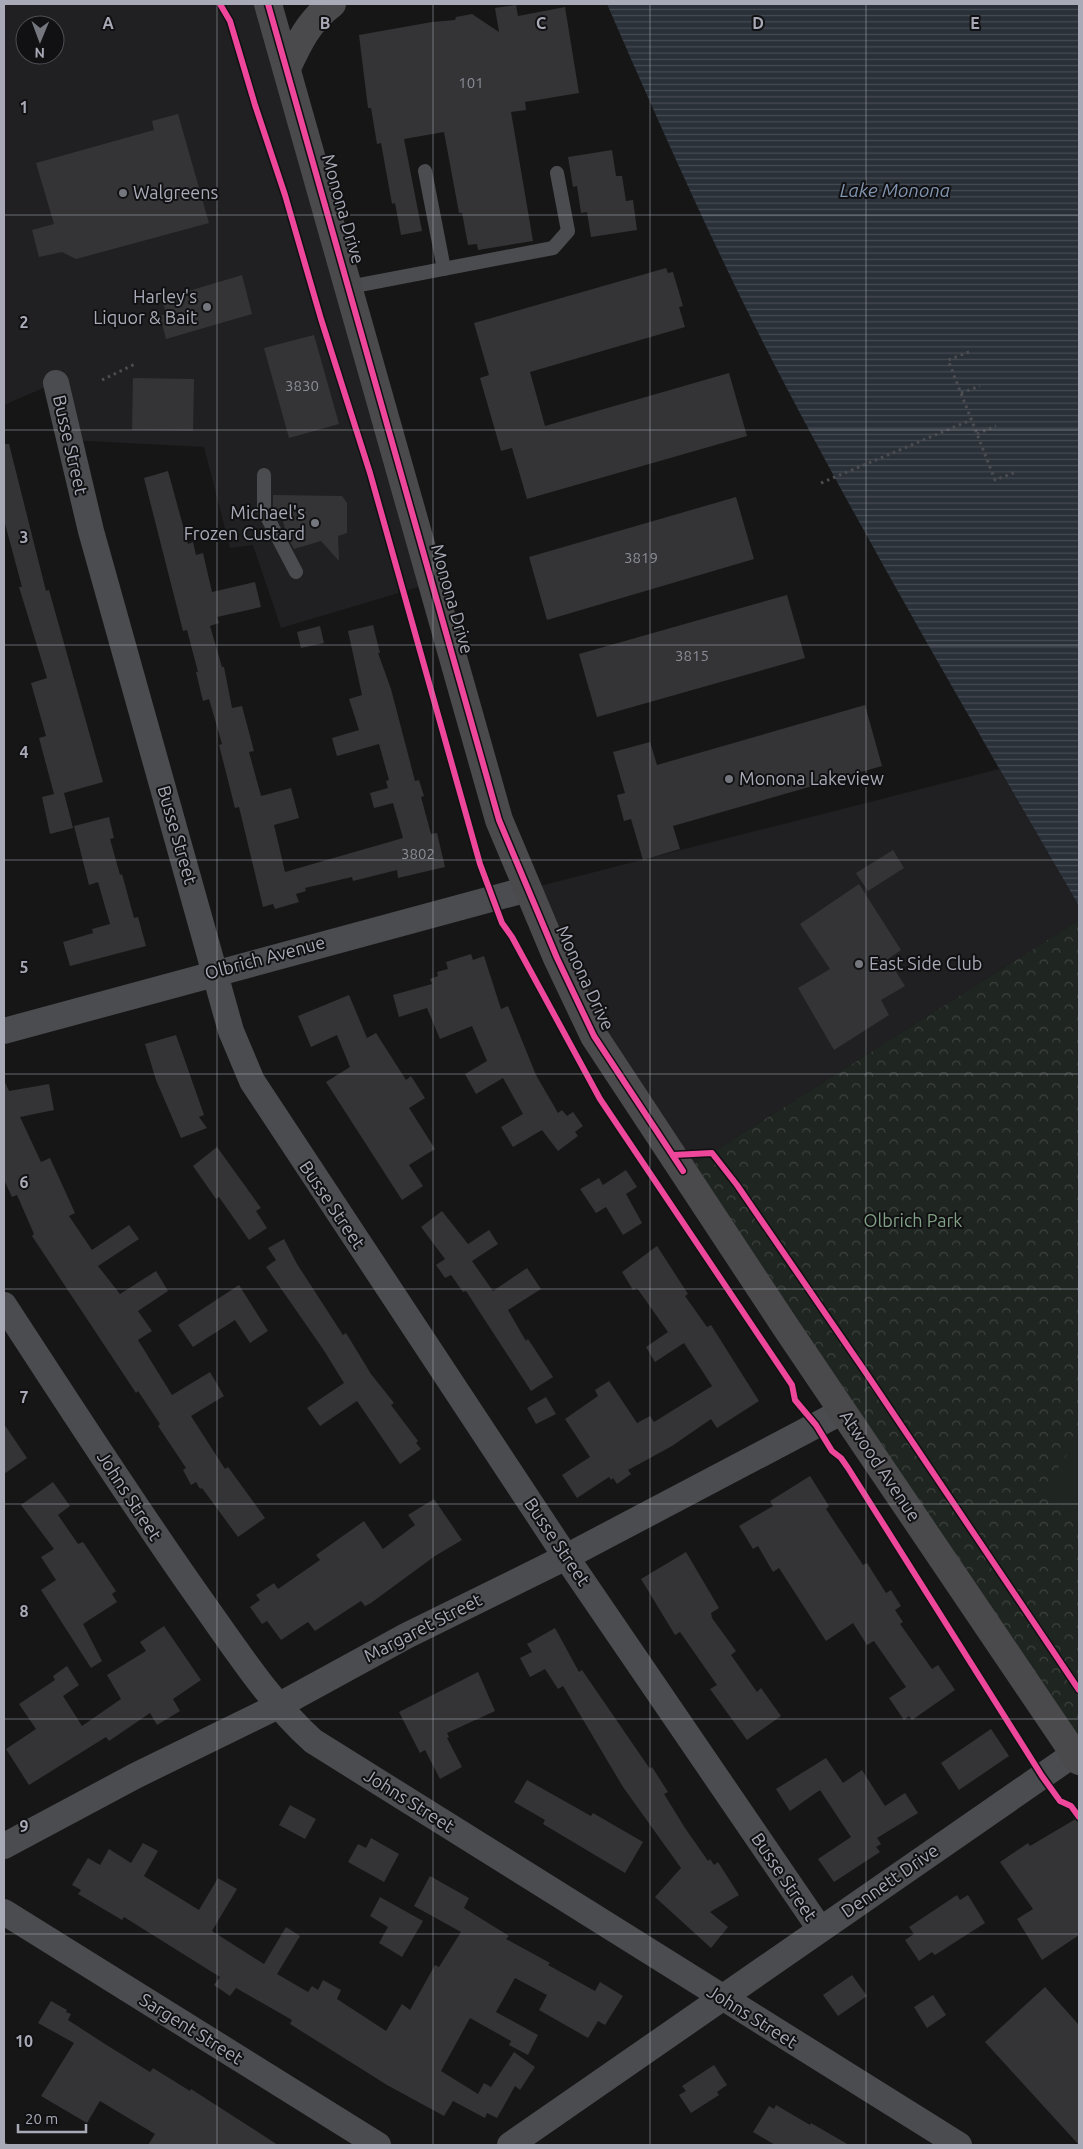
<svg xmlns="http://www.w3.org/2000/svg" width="1083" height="2149" viewBox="0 0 1083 2149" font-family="Ubuntu,sans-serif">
<defs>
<pattern id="park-crowns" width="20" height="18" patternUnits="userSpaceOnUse" patternTransform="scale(1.25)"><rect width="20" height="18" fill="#1f2520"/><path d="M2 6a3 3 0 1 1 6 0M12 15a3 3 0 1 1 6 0" fill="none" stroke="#3d423e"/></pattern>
<pattern id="water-rules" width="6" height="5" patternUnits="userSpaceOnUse" patternTransform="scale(1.25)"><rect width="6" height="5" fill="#2a3038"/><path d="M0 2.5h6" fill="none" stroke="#464b53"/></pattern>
</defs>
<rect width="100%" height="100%" fill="#161616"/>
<!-- built -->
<g fill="#202022" fill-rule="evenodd">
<path d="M4 4H273L432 583 281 628 253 545 230 548 204 447 69 440 55 383 4 405ZM25 25H55V55H25Z"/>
<path d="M999 769 1079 906V920L683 1171 528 889Z"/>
</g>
<!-- park -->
<path fill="url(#park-crowns)" d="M1079 920V1761L683 1171Z"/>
<!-- pitch -->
<path fill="#1f2520" d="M1079 1437V1517L1042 1492Z"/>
<!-- water -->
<path fill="url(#water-rules)" d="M607 4H1079V906C978 732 876 558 782 379 718 257 662 130 607 4Z"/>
<!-- building -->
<g fill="#343436">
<path d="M516 5 518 16 565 7 579 93 525 102 526 110 511 112 533 241 478 250 477 244 468 245 462 213H459L444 132 404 139 422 231 401 235 395 203 392 204 381 143 377 144 371 108H368L359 35 432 22 455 20 456 17 472 14 499 32 495 8Z"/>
<path d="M178 114 209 223 76 259 62 252 39 257 32 230 54 224 36 163 154 130 152 121Z"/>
<path d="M612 150 616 176H622L626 201 633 200 637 230 591 237 587 212 581 213 577 186 573 187 568 157Z"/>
<path d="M666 268 668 273 673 272 683 306 679 307 685 327 530 372 545 426 729 373 747 436 527 499 512 448 501 451 480 378 489 375 474 323Z"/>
<path d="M242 275 252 314 166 339 160 316 166 314 162 299Z"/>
<path d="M314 335 339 424 289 438 264 348Z"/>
<path d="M133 378 194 379 193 431 132 430Z"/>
<path d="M4 444H9L46 591 49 590 103 782 64 793 73 828 50 834 42 797 54 794 39 738 46 736 31 683 47 678 19 587H22L4 520Z"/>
<path d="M168 471 188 544 193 542 196 555 203 553 212 592 255 582 261 607 217 617 219 623 210 626 222 667H224L232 708 242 706 254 751 249 752 261 796 291 788 299 818 274 825 285 872 403 838 393 803 374 808 370 793 388 788 386 781 389 780 379 744 337 756 332 738 359 730 349 699 362 695 348 631 373 625 380 653H378L391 689 415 781 419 780 424 796 421 797 431 834 437 833 445 867 398 878 397 870 353 881 352 877 305 888 306 891 296 894 299 902 275 909 273 904 263 907 239 807 235 808 219 745 222 744 209 699 203 701 201 693 196 672H198L187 630 183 631 144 478Z"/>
<path d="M273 495 342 496 347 503V533L338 536 339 561 321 541 294 549 287 536 282 518 277 517 273 509Z"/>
<path d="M736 497 754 559 547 620 529 557Z"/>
<path d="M787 595 805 658 597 717 579 654Z"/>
<path d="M320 626 324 643 301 648 297 632Z"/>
<path d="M865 705 882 766 673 826 680 849 643 860 631 819 624 821 617 795 625 793 613 752 650 742 657 765Z"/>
<path d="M109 817 114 838 110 839 120 875 122 874 134 918 138 917 146 946 70 966 63 942 93 933 92 929 110 924 98 882 89 885 74 826Z"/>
<path d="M893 850 904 868 868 891 856 873Z"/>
<path d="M859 884 901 950 888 959 905 986 881 1000 889 1015 834 1050 798 988 830 969 800 924Z"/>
<path d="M471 954 473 960 484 956 501 1009 508 1006 536 1075 558 1113 562 1110 567 1116 573 1112 583 1126 575 1132 578 1136 558 1151 542 1130 513 1147 501 1127 523 1114 503 1078 476 1094 465 1074 487 1061 472 1026 440 1039 427 1008 399 1017 393 995 432 984 430 979 438 976 437 972 448 969 446 962Z"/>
<path d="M349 995 367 1038 376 1033 406 1080 411 1076 425 1098 409 1108 435 1149 409 1165 423 1186 402 1200 326 1082 350 1067 337 1035 311 1047 298 1016Z"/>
<path d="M176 1035 204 1115 199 1117 207 1128 181 1138 156 1080 145 1044Z"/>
<path d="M4 1080 9 1091 49 1084 54 1110 20 1117 41 1162 50 1158 75 1213 69 1216 92 1250 129 1225 139 1239 98 1266 120 1294 156 1271 168 1291 138 1311 152 1331 138 1340 172 1395 210 1372 224 1396 191 1416 225 1469 228 1467 265 1518 238 1537 202 1488 200 1489 196 1482 191 1485 183 1470 186 1468 158 1426 160 1424 138 1391 136 1393 32 1236 34 1234 17 1195 12 1197 4 1180Z"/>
<path d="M217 1147 261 1208 256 1211 267 1228 249 1240 219 1197 216 1199 193 1166Z"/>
<path d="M626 1170 637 1187 626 1194 642 1223 623 1235 606 1207 596 1213 580 1189 599 1178 603 1185Z"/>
<path d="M442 1211 468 1244 489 1230 498 1244 472 1261 493 1291 527 1268 541 1289 508 1310 526 1341 528 1339 553 1377 531 1391 466 1291 463 1292 451 1275 445 1278 436 1265 445 1259 421 1227Z"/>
<path d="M284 1239 297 1264 343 1335 346 1333 371 1374 394 1403 391 1405 418 1441 416 1443 421 1449 400 1464 357 1401 320 1426 307 1408 344 1383 323 1349 266 1267 276 1260 268 1248Z"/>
<path d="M657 1246 688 1294 685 1296 707 1327 711 1325 759 1401 717 1428 711 1419 672 1446 628 1470 631 1474 617 1484 613 1478 611 1480 609 1477 577 1498 562 1475 590 1457 565 1419 598 1396 595 1390 609 1381 637 1423 650 1416 654 1422 712 1386 684 1343 655 1362 646 1347 668 1332 637 1288 633 1290 622 1272Z"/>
<path d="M239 1285 268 1331 250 1343 235 1320 193 1347 178 1325Z"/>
<path d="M546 1397 556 1414 536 1424 527 1408Z"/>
<path d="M4 1424 27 1458 4 1474Z"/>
<path d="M810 1476 829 1506 826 1509 863 1565 867 1563 886 1593 891 1590 901 1606 895 1610 903 1622 900 1624 932 1669 938 1665 955 1690 912 1720 909 1716 904 1720 889 1698 906 1687 874 1641 867 1645 853 1623 826 1641 779 1568 773 1572 758 1546 753 1549 739 1526 773 1506 770 1501Z"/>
<path d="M53 1482 70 1506 58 1515 78 1544 83 1542 116 1591 112 1594 117 1602 83 1624 102 1661 91 1668 41 1590 56 1580 41 1557 54 1549 21 1505Z"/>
<path d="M434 1499 462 1540 435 1556 371 1603 365 1606 361 1601 315 1631 308 1622 281 1640 267 1621 262 1624 250 1607 260 1600 256 1595 274 1583 278 1589 320 1560 316 1555 364 1521 383 1549 415 1525 408 1515Z"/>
<path d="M686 1552 719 1608 711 1613 712 1618 736 1651 731 1655 757 1692 761 1688 781 1716 747 1740 710 1689 717 1685 680 1632 675 1635 641 1579Z"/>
<path d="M164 1626 201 1680 173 1699 180 1711 157 1725 150 1713 109 1741 106 1737 29 1785 6 1749 36 1729 19 1704 55 1680 53 1676 67 1666 79 1685 63 1696 82 1726 121 1699 107 1675 146 1651 140 1642Z"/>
<path d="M555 1628 579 1672 582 1670 650 1769 652 1767 668 1792 664 1794 685 1828 708 1861 710 1859 714 1865 718 1862 739 1895 710 1912 728 1927 711 1948 655 1897 681 1868 623 1787 563 1686 558 1689 545 1669 530 1677 520 1658 532 1652 527 1644Z"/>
<path d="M478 1672 495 1711 447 1733 449 1737 447 1738 462 1767 440 1779 425 1750 420 1753 399 1712Z"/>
<path d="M991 1729 1009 1756 959 1790 941 1763Z"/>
<path d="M826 1758 843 1783 862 1770 885 1806 905 1793 918 1813 877 1838 881 1844 876 1847 880 1852 834 1882 818 1859 851 1837 820 1790 790 1811 776 1789Z"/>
<path d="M527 1780 591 1816 593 1813 643 1842 625 1873 543 1824 545 1820 514 1802Z"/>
<path d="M290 1805 316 1819 305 1839 279 1825Z"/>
<path d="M1079 1817V1935L1042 1960 1017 1919 1033 1909 1000 1862 1028 1843 1030 1846Z"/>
<path d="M371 1838 399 1854 384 1882 348 1862 358 1844 366 1848Z"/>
<path d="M143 1843 158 1851 144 1876 199 1910 218 1878 237 1889 212 1931 264 1964 286 1927 300 1936 277 1974 308 1992 312 1986 318 1990 323 1980 341 1990 337 1999 386 2031 402 2004 410 2010 435 1965 439 1967 461 1932 414 1906 430 1876 469 1898 464 1908 509 1936 506 1939 550 1963 548 1965 595 1991 600 1982 623 1996 605 2025 598 2021 588 2038 539 2010 547 1995 515 1978 496 2012 538 2035 528 2055 509 2045 511 2041 470 2018 441 2071 478 2094 484 2083 491 2087 514 2052 535 2067 520 2090 515 2086 497 2118 487 2113 485 2118 453 2101 444 2116 387 2085 290 2024 292 2020 236 1988 230 1996 214 1985 220 1977 124 1917 122 1920 78 1894 81 1890 72 1885 88 1858 100 1865 109 1849 131 1863Z"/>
<path d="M957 1895 960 1900 968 1895 985 1923 935 1955 932 1952 919 1961 905 1940 914 1934 909 1927Z"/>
<path d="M380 1897 423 1921 402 1957 379 1943 388 1927 370 1916Z"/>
<path d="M852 1975 867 1996 838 2016 823 1995Z"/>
<path d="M1045 1987 1079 2025V2145L985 2042Z"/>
<path d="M933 1995 946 2015 927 2028 914 2007Z"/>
<path d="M51 2001 67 2010 66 2012 71 2014 68 2020 105 2044 150 2072 153 2068 190 2091 191 2089 278 2145H148L155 2134 100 2101 87 2123 41 2096 74 2043 38 2023Z"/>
<path d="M714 2065 727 2085 717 2092 719 2095 691 2113 679 2095 686 2091 682 2086Z"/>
<path d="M776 2105 810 2125 811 2123 849 2145H775L753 2132 769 2106 774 2109Z"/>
</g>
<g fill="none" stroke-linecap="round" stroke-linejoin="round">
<!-- path -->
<g stroke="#4c4d51" stroke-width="3" stroke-dasharray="2.5 4" stroke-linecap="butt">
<path d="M969 352 948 360 995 480 1016 472"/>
<path d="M102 380 137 363"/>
<path d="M961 393 980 386"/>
<path d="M977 434 996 426"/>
<path d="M821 483 971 420"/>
</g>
<!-- lane -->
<g stroke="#4b4c4f" stroke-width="14">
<path d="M425 171 444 269"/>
<path d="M349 287 553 248 568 231 557 173"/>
<path d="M264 475V511L296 572"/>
</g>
<!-- street -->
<g stroke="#4b4c4f" stroke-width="26">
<path d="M56 383 91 531 231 1031 252 1081 566 1557 820 1929"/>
<path d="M4 1031 528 889"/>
<path d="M4 1305C68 1403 132 1503 200 1599 235 1648 268 1700 313 1741L959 2145"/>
<path d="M4 1846 135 1776 278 1706 406 1636 566 1557 843 1411"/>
<path d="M4 1912 378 2145"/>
<path d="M510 2145 1074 1754"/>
</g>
<!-- secondary -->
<g stroke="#4a4a4d" stroke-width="28">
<path d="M268 4 499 820 557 958 594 1036 785 1326 1079 1761"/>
<path d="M287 68C299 42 309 21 332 4"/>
</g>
<!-- rail -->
<path stroke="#4b4c4e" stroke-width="4" stroke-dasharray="6 5" stroke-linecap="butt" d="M4 2144 6 2145"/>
<!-- cycleway casing -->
<g stroke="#111012" stroke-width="9">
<g id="cycleway">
<path d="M220 4 230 21 255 105 285 195 321 319 370 473 480 864 502 923 512 937 600 1099 792 1385 795 1400 816 1425 832 1451 841 1458 848 1468 1042 1776 1060 1801 1071 1806 1079 1817"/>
<path d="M268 4 499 820 557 958 594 1036 683 1171"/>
<path d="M673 1155 712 1153 737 1185 864 1370 1079 1690"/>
</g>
</g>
<!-- cycleway -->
<use href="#cycleway" stroke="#ed469a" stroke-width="6"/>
</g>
<!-- grid -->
<path fill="none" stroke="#a8abb7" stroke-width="1" stroke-opacity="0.55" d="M217 4V2145M433 4V2145M650 4V2145M866 4V2145M4 215H1079M4 430H1079M4 645H1079M4 860H1079M4 1074H1079M4 1289H1079M4 1504H1079M4 1719H1079M4 1934H1079"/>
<!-- markers -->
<g fill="#75777f" stroke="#111012" stroke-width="2">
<circle cx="123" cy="193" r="5"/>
<circle cx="207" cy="307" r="5"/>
<circle cx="315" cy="523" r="5"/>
<circle cx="729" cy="779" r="5"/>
<circle cx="859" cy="964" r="5"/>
</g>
<g text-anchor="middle" stroke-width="4" stroke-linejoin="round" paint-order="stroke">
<!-- number labels -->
<g font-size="15" fill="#8b8d97">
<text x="471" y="88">101</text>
<text x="302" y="391">3830</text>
<text x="641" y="563">3819</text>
<text x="692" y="661">3815</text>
<text x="418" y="859">3802</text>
</g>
<!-- poi labels -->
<g font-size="18" fill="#a8abb7" stroke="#111012" text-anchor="start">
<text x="133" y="199">Walgreens</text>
<text x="197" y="303" text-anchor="end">Harley's<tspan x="197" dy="21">Liquor &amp; Bait</tspan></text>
<text x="305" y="519" text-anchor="end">Michael's<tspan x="305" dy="21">Frozen Custard</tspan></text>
<text x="739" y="785">Monona Lakeview</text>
<text x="869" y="970">East Side Club</text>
</g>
<!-- street labels -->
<g font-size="18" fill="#a8abb7" stroke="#111012">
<text transform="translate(343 209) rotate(74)" y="6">Monona Drive</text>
<text transform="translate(70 445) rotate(77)" y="6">Busse Street</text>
<text transform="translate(452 599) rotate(74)" y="6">Monona Drive</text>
<text transform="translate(177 835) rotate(74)" y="6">Busse Street</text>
<text transform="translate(265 958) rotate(-15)" y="6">Olbrich Avenue</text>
<text transform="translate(585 978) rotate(65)" y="6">Monona Drive</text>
<text transform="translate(332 1205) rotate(56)" y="6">Busse Street</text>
<text transform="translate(880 1466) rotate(56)" y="6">Atwood Avenue</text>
<text transform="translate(129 1496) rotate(57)" y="6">Johns Street</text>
<text transform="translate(557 1542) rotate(56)" y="6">Busse Street</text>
<text transform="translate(423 1628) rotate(-27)" y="6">Margaret Street</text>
<text transform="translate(409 1801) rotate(32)" y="6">Johns Street</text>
<text transform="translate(784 1877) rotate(56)" y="6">Busse Street</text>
<text transform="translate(890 1881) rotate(-35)" y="6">Dennett Drive</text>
<text transform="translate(752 2017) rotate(32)" y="6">Johns Street</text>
<text transform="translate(191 2029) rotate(32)" y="6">Sargent Street</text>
</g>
<!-- park labels -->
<g font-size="18" fill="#80a185" stroke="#111012">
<text x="913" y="1227">Olbrich Park</text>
</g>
<!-- water labels -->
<g font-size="19" font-style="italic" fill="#8095b0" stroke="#111012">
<text x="895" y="197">Lake Monona</text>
</g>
</g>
<g font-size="16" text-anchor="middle" font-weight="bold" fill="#a8abb7" stroke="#111012" stroke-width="4" stroke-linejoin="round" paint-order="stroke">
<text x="108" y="29">A</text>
<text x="325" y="29">B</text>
<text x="541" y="29">C</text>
<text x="758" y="29">D</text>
<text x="975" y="29">E</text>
<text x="24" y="113">1</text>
<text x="24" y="328">2</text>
<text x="24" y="543">3</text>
<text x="24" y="758">4</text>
<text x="24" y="973">5</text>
<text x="24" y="1188">6</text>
<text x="24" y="1403">7</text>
<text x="24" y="1617">8</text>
<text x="24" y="1832">9</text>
<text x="24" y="2047">10</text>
</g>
<!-- border -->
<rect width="1083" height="2149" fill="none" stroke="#a8abb7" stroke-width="10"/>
<!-- north arrow -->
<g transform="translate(40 40) rotate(181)"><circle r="24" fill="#111012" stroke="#4d4e54"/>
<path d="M0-4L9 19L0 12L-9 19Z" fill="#75777f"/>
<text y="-8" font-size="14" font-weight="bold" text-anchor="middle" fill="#a8abb7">N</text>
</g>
<!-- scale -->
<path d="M18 2124v8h68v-8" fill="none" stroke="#a8abb7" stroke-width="2.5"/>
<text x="25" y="2124" font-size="15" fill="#a8abb7" stroke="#111012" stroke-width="4" paint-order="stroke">20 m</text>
</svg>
